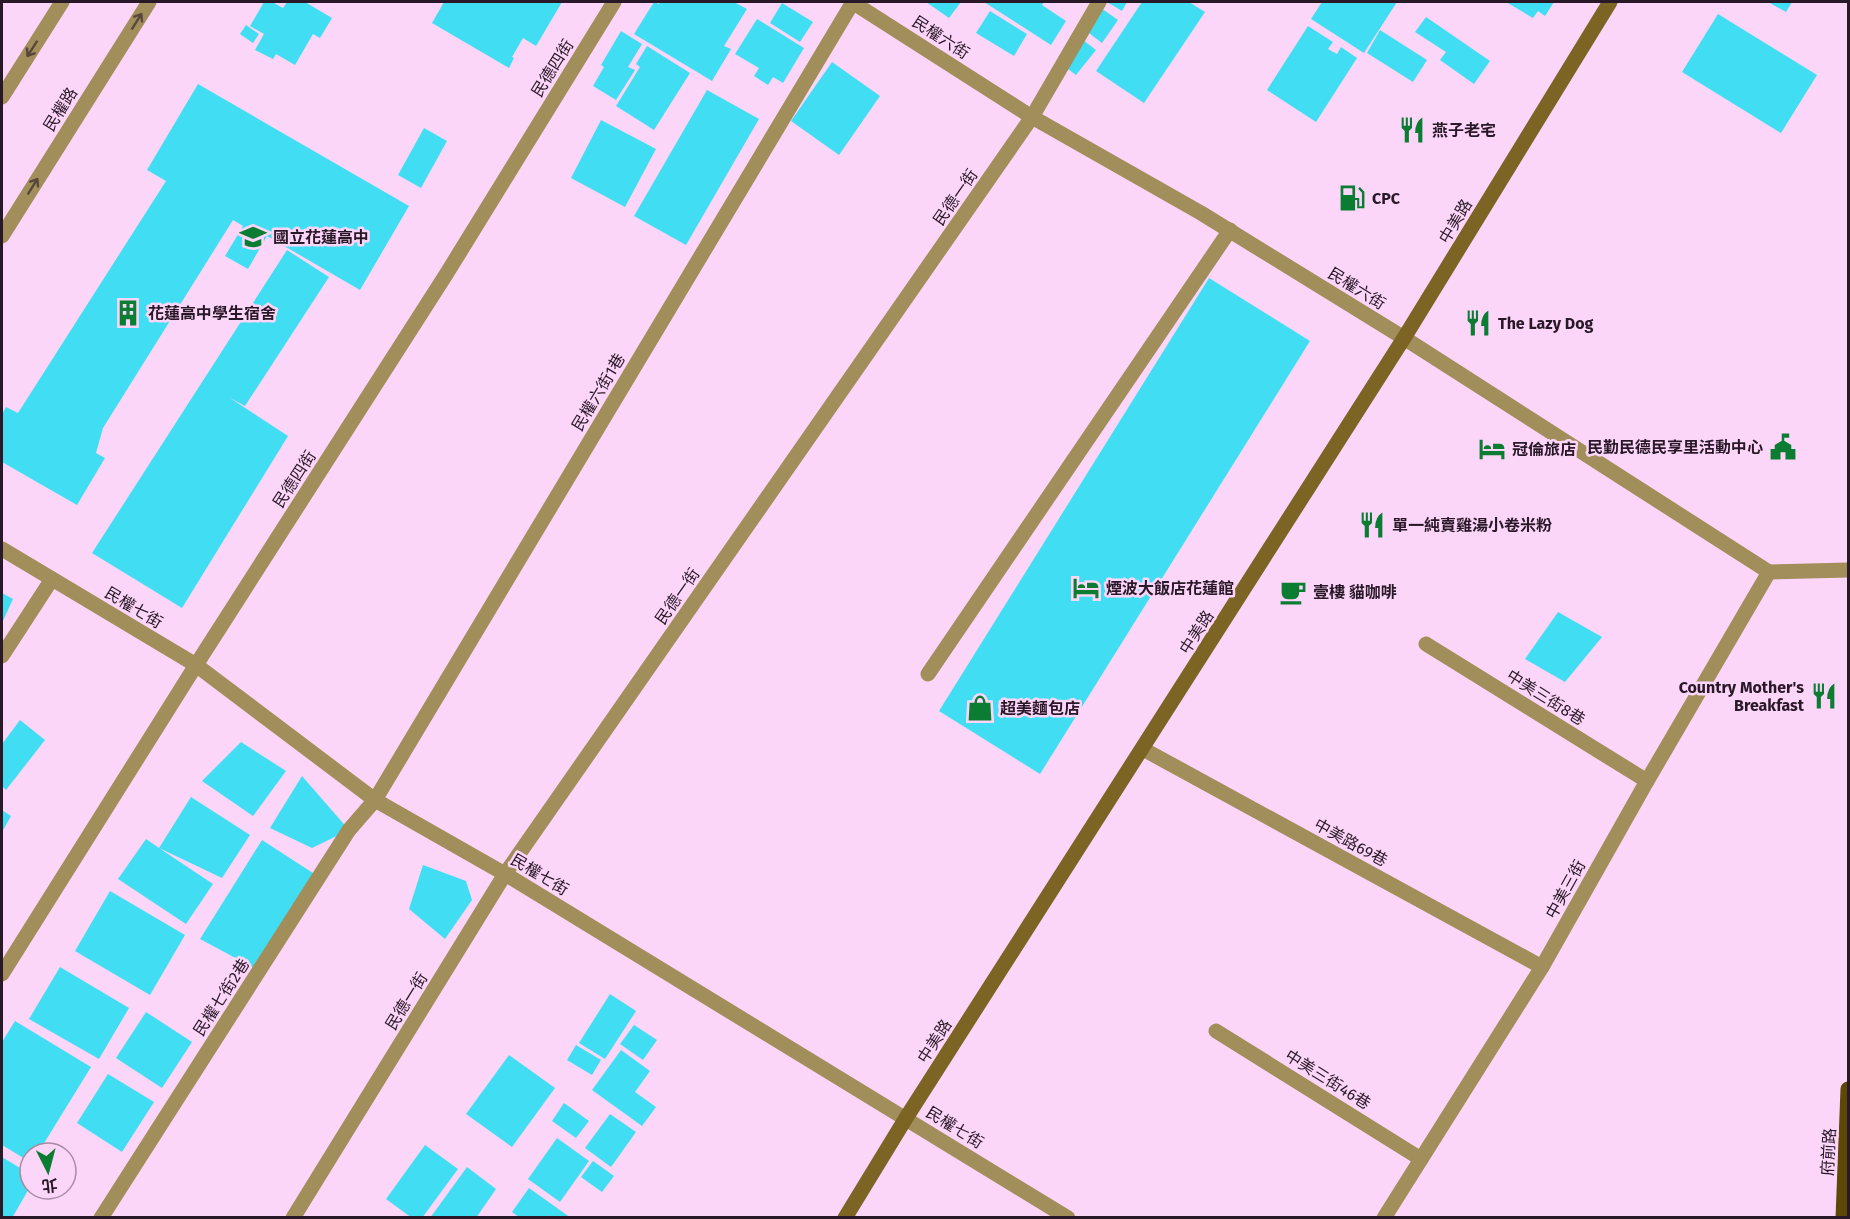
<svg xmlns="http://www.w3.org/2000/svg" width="1850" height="1219" viewBox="0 0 1850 1219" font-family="'Fira Sans','Noto Sans TC',sans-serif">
<rect width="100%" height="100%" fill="#fcd6f9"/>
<!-- building -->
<g fill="#41def3">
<path d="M264 2H272L283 8 287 2H305L332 18 320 38 313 34 295 65 276 54 273 59 255 50 264 34 250 26Z"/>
<path d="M444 2H562L536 46 523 38 512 57 514 58 509 68 432 23Z"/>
<path d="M654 2 659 4 660 2H734L747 9 724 46 731 49 712 81 634 34Z"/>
<path d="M926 2H961L949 18Z"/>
<path d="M984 2H1044L1042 5 1066 21 1051 45Z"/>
<path d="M1107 2H1127L1122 11Z"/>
<path d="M1142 2H1189L1205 12 1144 103 1096 71Z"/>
<path d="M1322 2H1397L1364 53 1311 19Z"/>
<path d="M1506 2H1554L1545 16 1538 11 1533 18Z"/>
<path d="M1768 2H1792L1786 12Z"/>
<path d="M782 3 813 22 800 42 770 23Z"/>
<path d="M1101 8 1118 20 1102 43 1085 30Z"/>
<path d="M990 11 1027 34 1014 56 976 33Z"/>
<path d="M1718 14 1817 75 1781 133 1682 72Z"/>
<path d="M1426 17 1490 61 1474 84 1440 60 1446 52 1415 32Z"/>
<path d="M757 19 804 48 783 83 773 77 768 85 754 76 759 68 735 54Z"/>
<path d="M246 25 259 34 253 43 240 34Z"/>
<path d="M1308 26 1333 42 1328 49 1337 54 1341 47 1357 58 1316 122 1267 90Z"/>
<path d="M1380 30 1427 60 1413 82 1367 53Z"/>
<path d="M621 31 642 44 628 67 635 70 616 100 593 86 604 67 601 65Z"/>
<path d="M1083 40 1096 50 1076 75 1064 66Z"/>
<path d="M647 46 690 73 654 130 616 106 640 67 636 64Z"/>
<path d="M832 62 880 96 839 155 791 121Z"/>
<path d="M198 84 409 206 360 290 267 236 248 269 225 256 243 226 233 220 103 428 96 453 105 458 77 505 2 462V414L6 407 18 413 166 181 147 170Z"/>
<path d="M707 90 759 119 686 245 634 216Z"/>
<path d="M601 120 656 149 625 207 571 178Z"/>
<path d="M424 128 447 141 421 188 398 175Z"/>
<path d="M287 250 329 277 245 406 230 398 288 436 182 608 92 553Z"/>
<path d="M1209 278 1310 341 1040 774 939 711Z"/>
<path d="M2 593 13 599 2 623Z"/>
<path d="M1558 612 1602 637 1565 682 1525 659Z"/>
<path d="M20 720 45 740 6 790 2 786V744Z"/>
<path d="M241 742 286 771 253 816 202 781Z"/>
<path d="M302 776 349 830 312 848 270 828Z"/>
<path d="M191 797 250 835 222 878 159 848 213 884 186 924 118 879 146 839 159 848Z"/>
<path d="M2 810 11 816 2 832Z"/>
<path d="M262 840 316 875 256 969 200 939Z"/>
<path d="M423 865 466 881 472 900 445 939 409 909Z"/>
<path d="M110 891 185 935 150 995 75 951Z"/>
<path d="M60 967 129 1008 99 1059 29 1019Z"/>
<path d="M610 994 636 1011 605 1059 579 1043Z"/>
<path d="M146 1012 192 1042 162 1088 116 1058Z"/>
<path d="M15 1021 91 1067 38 1153H30V1162L2 1145V1042Z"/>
<path d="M634 1025 657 1040 643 1060 620 1044Z"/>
<path d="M576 1045 601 1060 592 1075 567 1060Z"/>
<path d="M621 1050 650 1071 635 1092 656 1107 642 1126 592 1090Z"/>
<path d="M509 1055 555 1088 512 1147 466 1114Z"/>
<path d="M108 1074 154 1102 122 1152 77 1123Z"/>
<path d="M564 1103 589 1121 576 1138 552 1121Z"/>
<path d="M610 1114 636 1132 611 1167 585 1148Z"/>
<path d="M557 1138 589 1161 560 1202 528 1179Z"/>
<path d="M425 1145 458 1169 422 1218H412L386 1199Z"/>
<path d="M2 1157 30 1174V1187L12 1218H2Z"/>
<path d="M593 1161 614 1176 602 1192 581 1177Z"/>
<path d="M467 1167 496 1189 476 1218H430Z"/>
<path d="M529 1188 571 1218H520L512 1212Z"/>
</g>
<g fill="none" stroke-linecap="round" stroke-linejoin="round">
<!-- lane -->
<g stroke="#a28e5b" stroke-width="15">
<path d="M1426 644 1647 781"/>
<path d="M2 656 52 579"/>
<path d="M928 674 1230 230"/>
<path d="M1216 1031 1421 1159"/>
<path d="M101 1218 349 830 375 800 853 2"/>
</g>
<!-- street -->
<g stroke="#a28e5b" stroke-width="15">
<path d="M852 2 1032 117 1201 213 1404 338 1769 572 1848 570"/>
<path d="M2 97 62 2"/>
<path d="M2 236 149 2"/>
<path d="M2 549 196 665 375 800 505 874 1068 1218"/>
<path d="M1143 749 1542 967"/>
<path d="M2 974 196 665 447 273 614 2"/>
<path d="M293 1218 505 874 1032 117 1099 2"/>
<path d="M1384 1218 1542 967 1647 781 1769 572"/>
</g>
<!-- secondary -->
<path stroke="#7c6424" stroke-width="15" d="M845 1218 906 1118 1404 338 1610 2"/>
<!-- primary -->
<path stroke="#5e4806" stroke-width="15" d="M1843 1218 1848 1089"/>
</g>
<!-- one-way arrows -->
<defs><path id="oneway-shaft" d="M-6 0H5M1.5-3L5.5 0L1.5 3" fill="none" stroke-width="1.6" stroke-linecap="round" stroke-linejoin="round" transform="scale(1.5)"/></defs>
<g stroke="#59473c">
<use href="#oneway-shaft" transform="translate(137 21) rotate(-58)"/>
<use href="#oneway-shaft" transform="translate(32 49) rotate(123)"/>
<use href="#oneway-shaft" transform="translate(33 186) rotate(-58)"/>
</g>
<!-- icons -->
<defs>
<g id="restaurant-bare" transform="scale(2.07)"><path d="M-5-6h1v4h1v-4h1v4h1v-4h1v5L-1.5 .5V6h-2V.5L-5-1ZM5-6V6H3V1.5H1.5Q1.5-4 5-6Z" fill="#0b7d33" stroke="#fcd6f9" stroke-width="2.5" paint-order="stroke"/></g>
<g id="fuel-bare" transform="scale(2.07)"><path d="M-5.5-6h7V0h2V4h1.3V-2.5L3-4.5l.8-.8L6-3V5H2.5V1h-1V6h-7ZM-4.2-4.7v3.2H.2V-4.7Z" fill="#0b7d33" stroke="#fcd6f9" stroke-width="2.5" paint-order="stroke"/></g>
<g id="school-bare" transform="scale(2.07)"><path d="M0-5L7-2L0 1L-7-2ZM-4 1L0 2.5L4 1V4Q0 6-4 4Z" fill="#0b7d33" stroke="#fcd6f9" stroke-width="2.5" paint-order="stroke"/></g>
<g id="building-bare" transform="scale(2.07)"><path d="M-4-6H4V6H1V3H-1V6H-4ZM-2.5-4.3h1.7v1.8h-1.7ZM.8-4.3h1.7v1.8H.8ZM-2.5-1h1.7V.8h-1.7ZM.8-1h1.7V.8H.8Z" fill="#0b7d33" stroke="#fcd6f9" stroke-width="2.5" paint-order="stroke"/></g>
<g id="civic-bare" transform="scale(2.07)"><path d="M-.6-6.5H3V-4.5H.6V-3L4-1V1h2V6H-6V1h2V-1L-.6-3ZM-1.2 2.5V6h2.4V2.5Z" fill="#0b7d33" stroke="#fcd6f9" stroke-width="2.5" paint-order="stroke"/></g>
<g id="hotel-bare" transform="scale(2.07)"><path d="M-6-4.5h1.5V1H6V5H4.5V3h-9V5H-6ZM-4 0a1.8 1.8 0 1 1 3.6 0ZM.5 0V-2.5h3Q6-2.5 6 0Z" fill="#0b7d33" stroke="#fcd6f9" stroke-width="2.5" paint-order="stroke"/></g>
<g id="cafe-bare" transform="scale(2.07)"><path d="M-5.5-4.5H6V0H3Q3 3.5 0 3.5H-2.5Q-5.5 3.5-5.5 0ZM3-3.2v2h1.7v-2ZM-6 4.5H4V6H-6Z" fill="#0b7d33" stroke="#fcd6f9" stroke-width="2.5" paint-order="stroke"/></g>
<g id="shop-bare" transform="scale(2.07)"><path d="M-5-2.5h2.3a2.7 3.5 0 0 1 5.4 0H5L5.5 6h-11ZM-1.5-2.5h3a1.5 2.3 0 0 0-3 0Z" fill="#0b7d33" stroke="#fcd6f9" stroke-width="2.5" paint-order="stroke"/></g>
</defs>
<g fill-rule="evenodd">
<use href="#restaurant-bare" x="1412" y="130"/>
<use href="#fuel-bare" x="1352" y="198"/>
<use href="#school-bare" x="253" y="237"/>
<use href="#building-bare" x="128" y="313"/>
<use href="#restaurant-bare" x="1478" y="323"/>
<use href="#civic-bare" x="1783" y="447"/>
<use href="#hotel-bare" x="1492" y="449"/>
<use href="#restaurant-bare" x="1372" y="525"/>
<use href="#hotel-bare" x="1086" y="588"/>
<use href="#cafe-bare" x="1293" y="592"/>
<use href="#restaurant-bare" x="1824" y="696"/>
<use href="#shop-bare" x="980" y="708"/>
</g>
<g text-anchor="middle" stroke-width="5" stroke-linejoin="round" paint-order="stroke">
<!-- street labels -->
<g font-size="16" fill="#291828" stroke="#fcd6f9">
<text transform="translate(941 37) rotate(33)" y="6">民權六街</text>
<text transform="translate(552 68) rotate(-58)" y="6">民德四街</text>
<text transform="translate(60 109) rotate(-58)" y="6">民權路</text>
<text transform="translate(955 197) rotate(-55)" y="6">民德一街</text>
<text transform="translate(1455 221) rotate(-59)" y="6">中美路</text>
<text transform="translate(1357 288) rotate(32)" y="6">民權六街</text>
<text transform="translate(598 392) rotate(-59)" y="6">民權六街1巷</text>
<text transform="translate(294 479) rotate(-57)" y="6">民德四街</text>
<text transform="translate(677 596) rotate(-55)" y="6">民德一街</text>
<text transform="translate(134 607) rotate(31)" y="6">民權七街</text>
<text transform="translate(1196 632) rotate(-57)" y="6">中美路</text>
<text transform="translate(1546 697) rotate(32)" y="6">中美三街8巷</text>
<text transform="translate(1351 842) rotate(29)" y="6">中美路69巷</text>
<text transform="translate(540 874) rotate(31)" y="6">民權七街</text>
<text transform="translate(1565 889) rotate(-61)" y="6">中美三街</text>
<text transform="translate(221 997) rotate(-57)" y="6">民權七街2巷</text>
<text transform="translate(406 1001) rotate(-58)" y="6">民德一街</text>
<text transform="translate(934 1041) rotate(-57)" y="6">中美路</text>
<text transform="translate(1328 1079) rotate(32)" y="6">中美三街46巷</text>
<text transform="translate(955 1127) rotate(32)" y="6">民權七街</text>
<text transform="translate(1828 1152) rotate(-87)" y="6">府前路</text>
</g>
<!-- poi labels -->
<g font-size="16" font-weight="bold" fill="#291828" stroke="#fcd6f9" text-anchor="start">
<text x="1432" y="136">燕子老宅</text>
<text x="1372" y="204">CPC</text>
<text x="273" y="243">國立花蓮高中</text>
<text x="148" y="319">花蓮高中學生宿舍</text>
<text x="1498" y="329">The Lazy Dog</text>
<text x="1763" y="453" text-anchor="end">民勤民德民享里活動中心</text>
<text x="1512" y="455">冠倫旅店</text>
<text x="1392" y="531">單一純賣雞湯小卷米粉</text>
<text x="1106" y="594">煙波大飯店花蓮館</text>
<text x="1313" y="598">壹樓 貓咖啡</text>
<text x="1804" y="693" text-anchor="end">Country Mother's<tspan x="1804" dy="18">Breakfast</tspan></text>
<text x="1000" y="714">超美麵包店</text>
</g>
</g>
<!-- border -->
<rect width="1850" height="1219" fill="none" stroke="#291828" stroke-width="6"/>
<!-- north arrow -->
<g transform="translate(48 1171) rotate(174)"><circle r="28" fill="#fcd6f9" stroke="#a88aa5" stroke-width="1.5"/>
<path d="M0-4.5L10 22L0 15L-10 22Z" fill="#0b7d33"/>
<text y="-9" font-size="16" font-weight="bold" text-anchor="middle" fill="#291828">北</text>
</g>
</svg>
